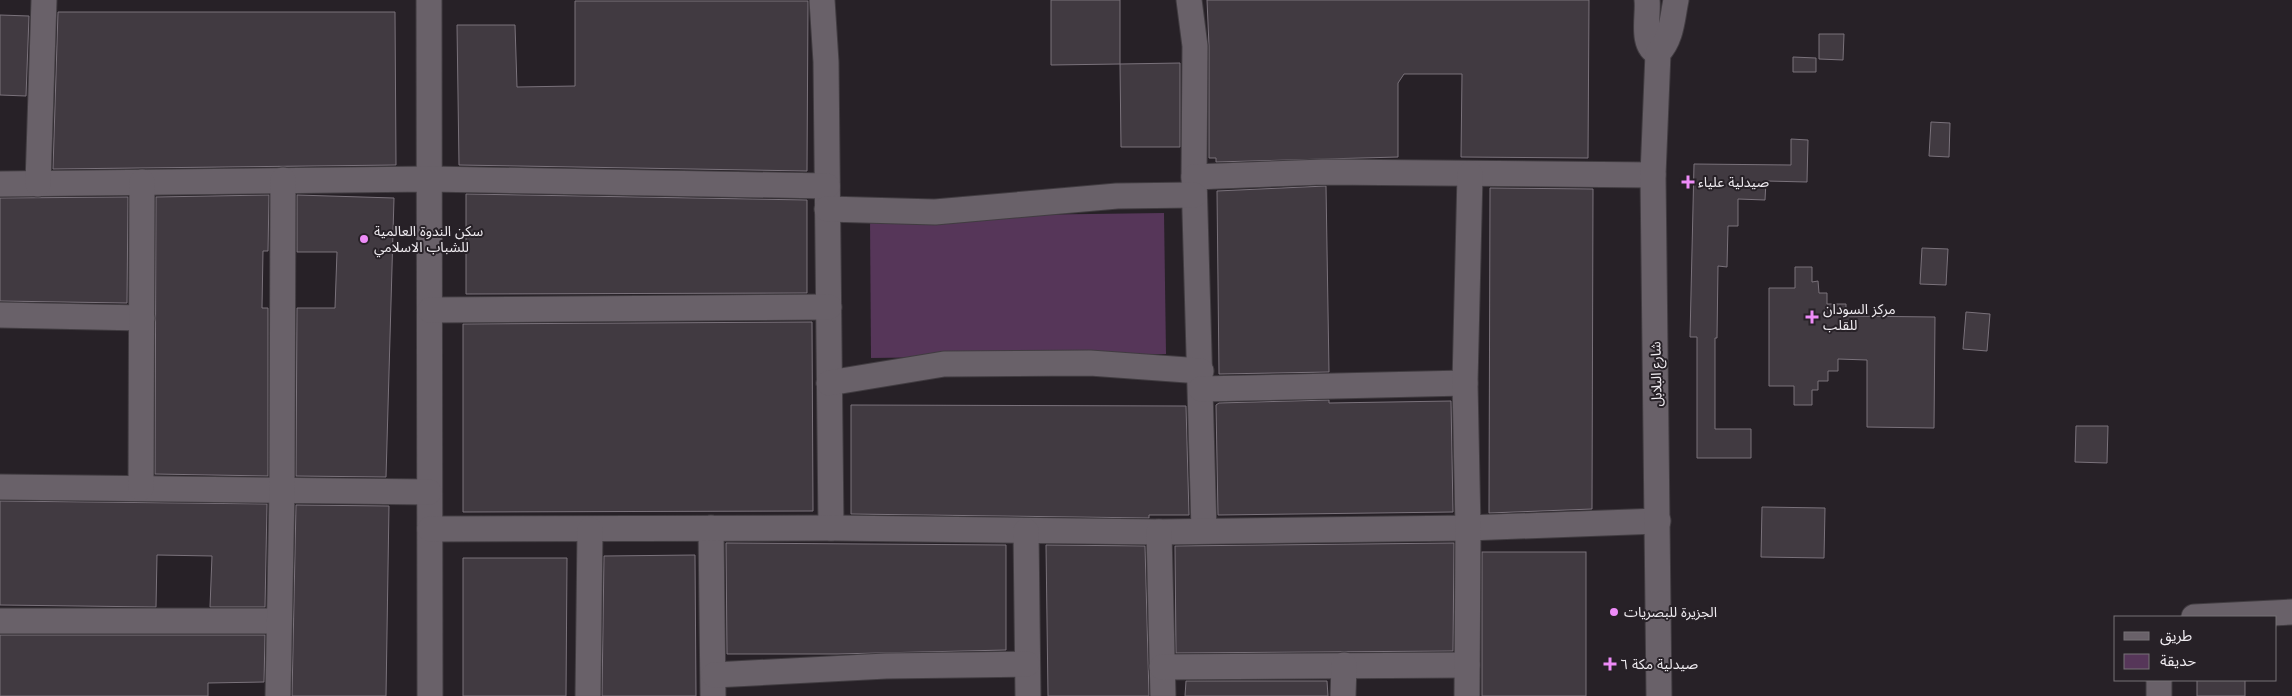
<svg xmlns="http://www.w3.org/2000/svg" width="2292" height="696" viewBox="0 0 2292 696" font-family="Arial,'Noto Sans Arabic',sans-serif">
<rect width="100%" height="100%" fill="#272127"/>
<!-- green -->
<path fill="#563659" d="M1164 213 1166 354 871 358 870 217Z"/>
<!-- building -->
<g fill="#413a41" stroke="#7a727b">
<path d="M1051 0H1120V64L1051 65Z"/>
<path d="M1207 0H1589L1588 158 1461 157 1462 74H1404L1398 83V157L1216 162V158H1209V46Z"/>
<path d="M575 1H808L807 171 459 165 457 25H515L517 87 575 86Z"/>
<path d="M58 12H395L396 165 53 169Z"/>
<path d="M0 15 29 16 26 96 0 95Z"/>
<path d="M1819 34H1844L1843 60 1819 59Z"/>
<path d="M1793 57 1816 58V72H1793Z"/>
<path d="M1180 63V147H1121L1120 64Z"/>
<path d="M1931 122 1950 123 1949 157 1929 156Z"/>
<path d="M1791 139 1808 140 1807 182 1766 181 1765 200 1738 199V226H1728L1727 267 1718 266 1717 338H1715V429H1751V458H1697V337H1690L1694 164 1791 165Z"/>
<path d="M1326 186 1329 372 1219 374 1217 191Z"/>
<path d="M1490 188 1593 189 1592 509 1489 513Z"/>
<path d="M466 194 807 200V293L466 294Z"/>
<path d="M269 195 268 251H263L262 308H268V476L155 474 156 197Z"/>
<path d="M297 195 394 198 386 477 296 476 297 308H335L337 252H297Z"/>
<path d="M128 197 127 303 0 301V198Z"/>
<path d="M1922 248 1948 249 1946 285 1920 284Z"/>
<path d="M1795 267H1812V282L1818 281 1819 293H1827V304H1846V316L1935 317 1934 428 1867 427V360L1838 359V371H1828V381H1818V390H1812V405H1794V386H1769V288H1795Z"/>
<path d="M1966 312 1990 314 1987 351 1963 349Z"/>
<path d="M812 322 813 511 463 512V324Z"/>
<path d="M1329 400V403L1451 401 1453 512 1218 515 1216 405 1219 403Z"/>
<path d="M851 405 1186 406 1189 515H1149V518L851 514Z"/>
<path d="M2076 426H2108L2107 463 2075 462Z"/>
<path d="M0 501 267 504 265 607H210L212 556 157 555 156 607 0 605Z"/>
<path d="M296 505 389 506 386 696H292Z"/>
<path d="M1762 507 1825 508 1824 558 1761 557Z"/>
<path d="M726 543 1006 545V650L837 654H727Z"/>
<path d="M1454 543 1453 651 1176 653 1175 546Z"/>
<path d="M1046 545 1145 546 1149 696H1048Z"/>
<rect x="1482" y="552" width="104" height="144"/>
<path d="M695 555 696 696H602L604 556Z"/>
<path d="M463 558H567L566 696H463Z"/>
<path d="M0 635H265L264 682 208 683V696H0Z"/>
<rect x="2197" y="680" width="48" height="16"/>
<path d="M1186 681H1327L1328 696H1185Z"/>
</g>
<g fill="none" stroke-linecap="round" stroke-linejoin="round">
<!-- minor casing -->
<g stroke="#413c41" stroke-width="27">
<g id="minor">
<path d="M429 0 430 696"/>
<path d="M822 0 826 62 831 528"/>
<path d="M1189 0 1195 46 1194 177 1204 530"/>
<path d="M1647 0C1649 15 1640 46 1658 53"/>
<path d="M1194 177 1323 172 1653 175"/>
<path d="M0 184 430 179 827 186"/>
<path d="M38 184 44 0"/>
<path d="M827 209 935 212 1117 196 1194 195"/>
<path d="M430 310 829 307"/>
<path d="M0 315 142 318"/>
<path d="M829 383 944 364 1090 363 1201 371"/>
<path d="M1201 389 1465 383"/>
<path d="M0 487 429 492"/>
<path d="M141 488 142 182"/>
<path d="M711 528 713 696"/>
<path d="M430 529 831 528 1159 532 1468 528 1658 521"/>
<path d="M1026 531 1028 696"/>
<path d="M1159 532 1163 696"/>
<path d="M2194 617 2292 612"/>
<path d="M0 621H278"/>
<path d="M1162 667 1467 665"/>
<path d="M714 675 886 666 1027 664"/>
<path d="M2159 680V696"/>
<path d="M278 696 282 490 283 180"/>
<path d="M588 696 590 530"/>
<path d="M1343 696 1344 665"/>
<path d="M1467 696 1468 528 1465 383 1470 174"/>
<path d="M1659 696 1653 175 1658 53C1672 38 1672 19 1676 0"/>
</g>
</g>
<!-- minor -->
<use href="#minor" stroke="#696169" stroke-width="25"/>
</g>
<!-- markers -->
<g fill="#ee8cf8" stroke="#272127" stroke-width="2">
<path d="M1685.5 174.5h5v5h5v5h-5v5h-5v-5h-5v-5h5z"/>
<circle cx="364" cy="239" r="5"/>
<path d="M1809.5 309.5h5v5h5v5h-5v5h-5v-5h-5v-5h5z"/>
<circle cx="1614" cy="612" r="5"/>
<path d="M1607.5 656.5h5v5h5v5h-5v5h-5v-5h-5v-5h5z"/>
</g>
<g text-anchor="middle" stroke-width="4" stroke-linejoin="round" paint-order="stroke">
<!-- poi labels -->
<g font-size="14" fill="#efebf0" stroke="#272127" text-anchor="start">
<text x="1698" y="187">صيدلية علياء</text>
<text x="374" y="236">سكن الندوة العالمية<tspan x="374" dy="16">للشباب الاسلامي</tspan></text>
<text x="1823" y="314">مركز السودان<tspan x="1823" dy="16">للقلب</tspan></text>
<text x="1624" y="617">الجزيرة للبصريات</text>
<text x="1620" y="669">صيدلية مكة ٦</text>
</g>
<!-- street labels -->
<g font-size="14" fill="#efebf0" stroke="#272127">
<text transform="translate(1656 374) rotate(-91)" y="5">شارع البلابل</text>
</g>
</g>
<!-- legend -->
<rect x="2114" y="616" width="162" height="65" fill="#272127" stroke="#777277"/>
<rect x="2124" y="632" width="25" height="8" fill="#696169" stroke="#777277"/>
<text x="2160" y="641" font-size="15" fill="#efebf0">طريق</text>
<rect x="2124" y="654" width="25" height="15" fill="#563659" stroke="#777277"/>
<text x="2160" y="666" font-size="15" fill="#efebf0">حديقة</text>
</svg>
